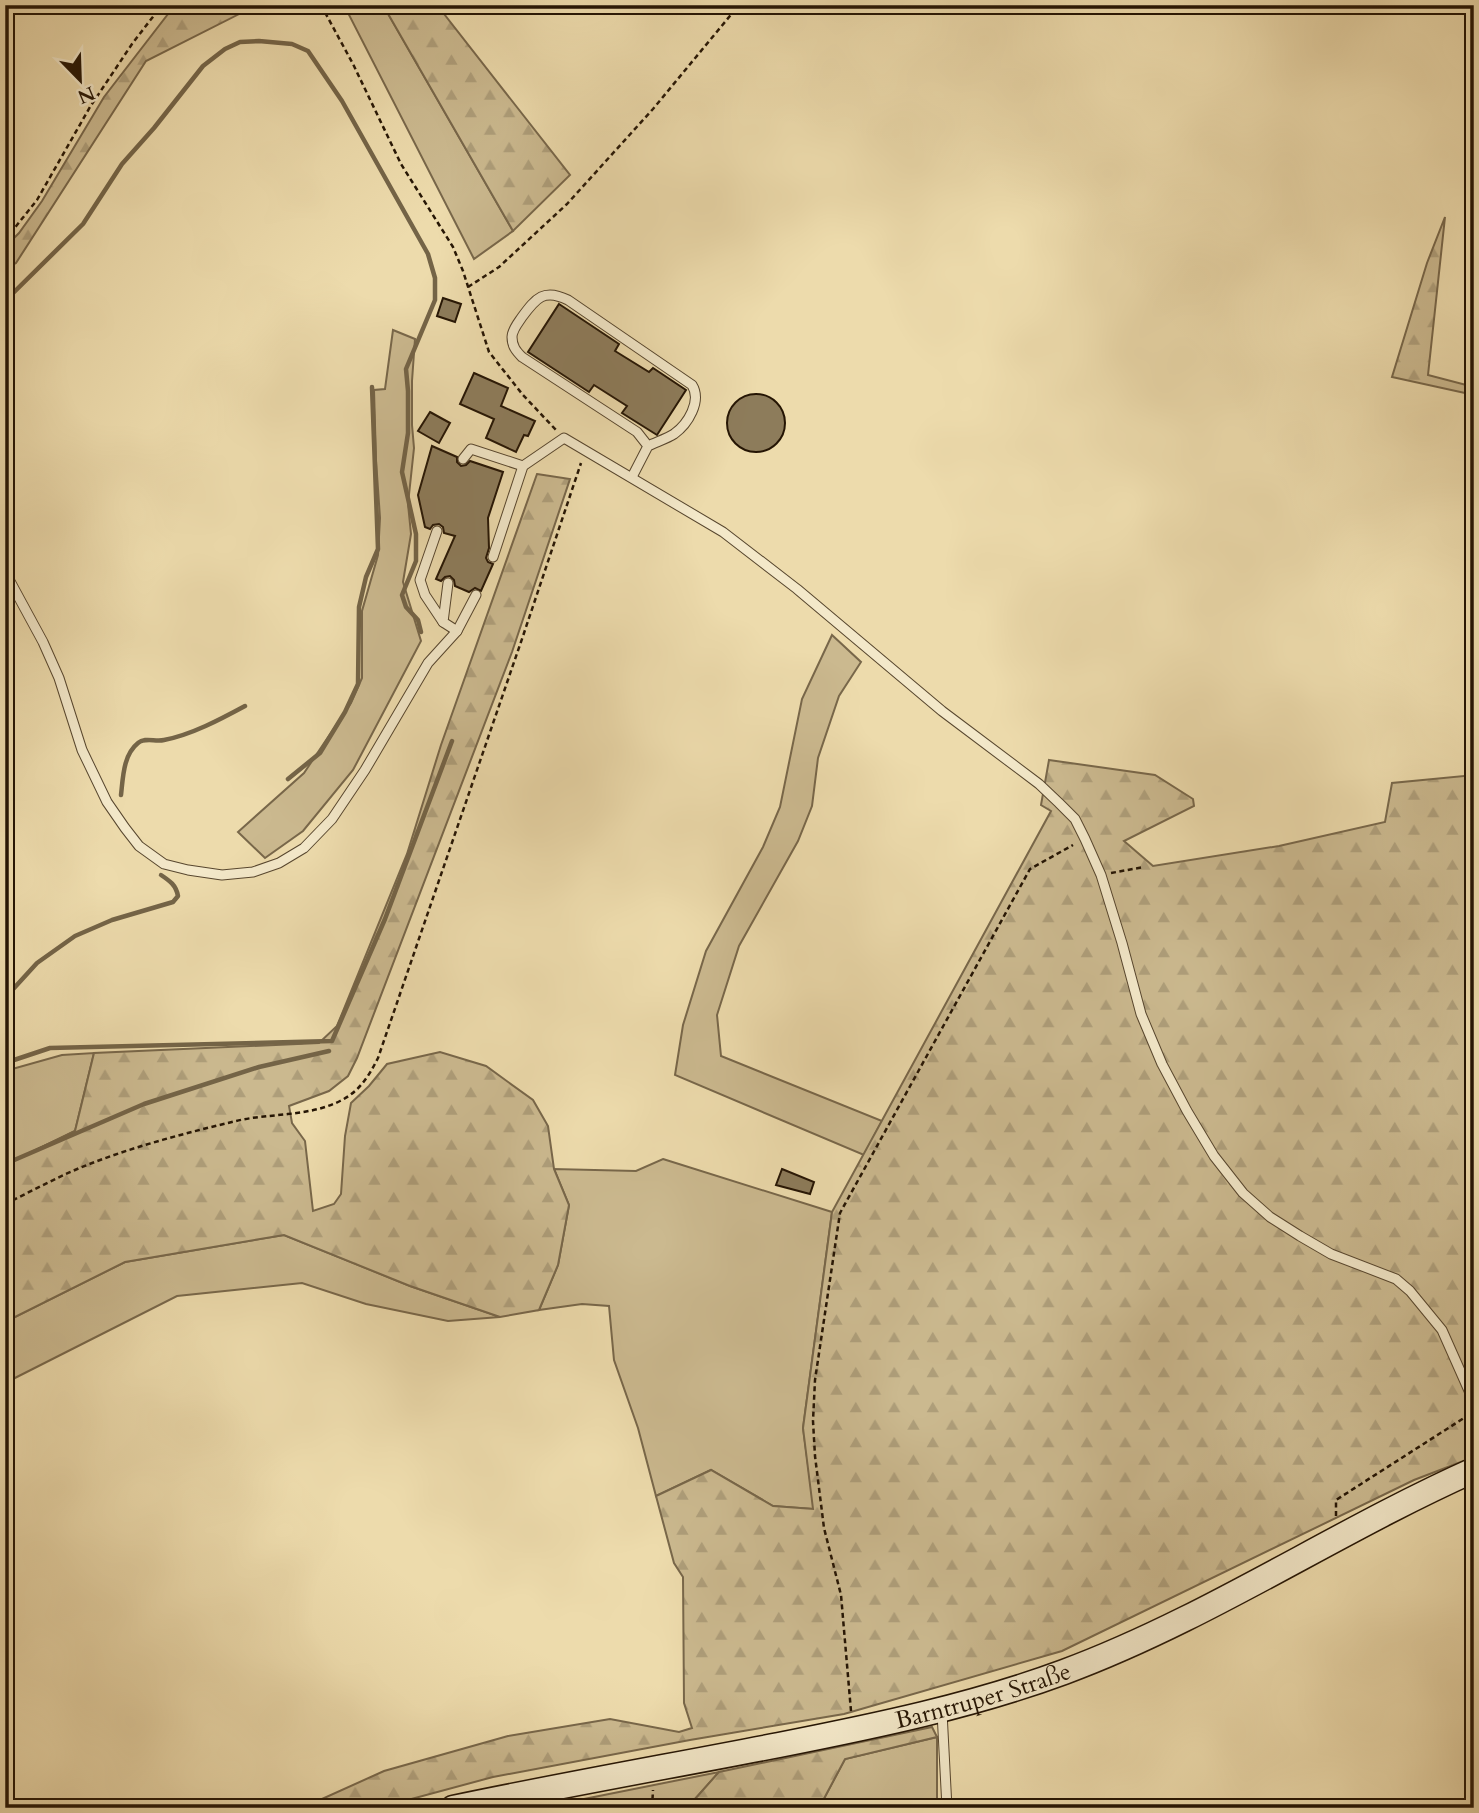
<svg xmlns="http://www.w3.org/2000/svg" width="1479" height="1813" viewBox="0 0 1479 1813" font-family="Cardo,serif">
<defs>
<pattern id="forest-firs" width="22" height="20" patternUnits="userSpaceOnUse" patternTransform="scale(1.75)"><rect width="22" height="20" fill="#cbb98f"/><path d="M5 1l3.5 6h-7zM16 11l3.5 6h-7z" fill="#ae9e7a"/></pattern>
</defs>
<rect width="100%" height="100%" fill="#eddbac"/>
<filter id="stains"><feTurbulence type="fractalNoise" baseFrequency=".00286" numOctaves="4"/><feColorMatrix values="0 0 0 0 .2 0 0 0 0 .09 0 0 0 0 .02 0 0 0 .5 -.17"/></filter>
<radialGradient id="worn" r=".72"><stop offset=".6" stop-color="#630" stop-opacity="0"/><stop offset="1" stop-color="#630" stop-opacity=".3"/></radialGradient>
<!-- green -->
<g fill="#cbb98f" stroke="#78674a" stroke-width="2">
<path d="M357 5H383L513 231 474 259 347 11Z"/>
<path d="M393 330 415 339 412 381V425L414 448 408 504 411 534 403 582 421 641 353 770 303 831 265 858 238 832 304 773 351 703 362 678V611L378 555 380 518 376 460 374 390 385 389Z"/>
<path d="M832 635 861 662 839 696 818 758 812 806 798 841 739 946 717 1015 721 1056 882 1121 864 1155 675 1075 683 1025 706 951 763 847 780 807 802 699Z"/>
<path d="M94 1053 75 1131 5 1165V1071L62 1055Z"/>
<path d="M663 1159 832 1212 803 1428 814 1509 773 1506 711 1470 656 1496 638 1428 614 1360 609 1306 582 1304 539 1310 558 1265 569 1205 554 1169 636 1171Z"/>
<path d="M284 1235 410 1286 500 1317 448 1321 366 1304 302 1283 177 1296 5 1383V1322L125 1262Z"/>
<path d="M937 1737V1808H819L845 1759Z"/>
<path d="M719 1772 687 1808H541L544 1807Z"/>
</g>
<!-- forest -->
<g fill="url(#forest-firs)" stroke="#78674a" stroke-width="2">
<path d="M175 5H257L146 61 16 263 5 269V247L19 233 42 201 104 97Z"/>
<path d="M383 5H437L570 175 513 231Z"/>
<path d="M1445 217 1428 375 1474 387V395L1392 377 1427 263Z"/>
<path d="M537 474 570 479 512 652 357 1058 348 1076 329 1091 289 1106 292 1123 305 1141 313 1211 334 1204 341 1194 345 1136 351 1103 369 1086 387 1064 440 1052 486 1066 533 1100 548 1126 554 1169 569 1205 558 1265 539 1310 500 1317 410 1286 284 1235 125 1262 5 1322V1165L75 1131 94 1053 319 1043 337 1026 407 854 441 745Z"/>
<path d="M1049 760 1155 775 1193 799 1194 806 1124 841 1153 866 1279 846 1385 822 1392 783 1474 775V1457L1414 1480 1062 1651 844 1714 690 1740 493 1777 378 1808H302L384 1771 508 1736 610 1719 679 1732 692 1728 684 1703 683 1577 674 1563 656 1496 711 1470 773 1506 813 1509 803 1428 832 1212 1051 811 1041 805Z"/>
<path d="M932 1727 937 1737 845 1759 819 1808H687L719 1772Z"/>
</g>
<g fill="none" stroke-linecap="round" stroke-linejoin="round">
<!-- stream -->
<g stroke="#746447" stroke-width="4.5">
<path d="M5 301 83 224 122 164 154 128 203 66 225 49 240 42 259 41 292 44 308 51 342 101 428 254 435 278V300L406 369 408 391V433L402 472 416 534V561L402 595 406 607 418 620 421 632"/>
<path d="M288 779 320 753 345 712 358 684 359 607 366 577 378 549 372 387"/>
<path d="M121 795C123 778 123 755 138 743 145 737 155 742 164 740 191 735 221 719 245 706"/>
<path d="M5 998 37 963 75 936 112 920 173 902 178 896C176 885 170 881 161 875"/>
<path d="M5 1063 50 1048 332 1041 385 919 452 741"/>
<path d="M5 1164 144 1104 259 1067 329 1051"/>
</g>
</g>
<!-- building -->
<g fill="#8d7c5b" stroke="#251504" stroke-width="2">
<path d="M443 298 461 304 455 322 437 316Z"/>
<path d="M559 304 619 344 615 351 649 372 653 368 686 390 657 435 622 413 627 406 594 385 589 392 528 352Z"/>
<path d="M474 373 508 388 501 406 535 421 528 436 524 435 516 452 486 438 494 419 460 404Z"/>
<circle cx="756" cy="423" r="29"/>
<path d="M430 412 450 423 439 443 418 431Z"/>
<path d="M432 446 457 457V462L461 466 466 465 470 461 503 472 488 518 489 548 486 558 488 562 493 564 481 591 475 588 469 592 455 586 454 580 450 576 445 577 441 581 436 579 455 536 444 533 443 527 439 524 433 525 430 529 425 527 418 495Z"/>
<path d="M782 1169 814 1182 810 1194 776 1185Z"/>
</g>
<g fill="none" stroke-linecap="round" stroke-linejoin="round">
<!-- lane casing -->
<g stroke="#57462e" stroke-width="11">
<g id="lane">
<path d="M463 459 471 449 523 466"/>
<path d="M632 477 648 446 637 432 522 357C516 351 512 346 512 337 512 330 518 323 522 317 536 298 544 288 568 300L692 385C702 401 688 424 674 434 666 439 656 442 648 446"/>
<path d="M437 531 420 580 425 595 443 622"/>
<path d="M493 557 523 466 564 438 723 532 797 589 942 711 1039 784 1059 803 1075 819 1085 839 1101 875 1122 943 1141 1014 1162 1064 1187 1111 1214 1156 1243 1193 1270 1217 1300 1236 1331 1254 1396 1279 1410 1291 1442 1330 1470 1393 1474 1410"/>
<path d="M5 572 43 642 59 678 82 750 107 802 125 828 139 846 164 864 188 870 222 875 253 872 279 863 304 848 332 819 365 770 428 663 457 631 476 595"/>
<path d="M448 583 443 622 457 631"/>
<path d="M942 1712 947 1808"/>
</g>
</g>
<!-- secondary casing -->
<g stroke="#251504" stroke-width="27">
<g id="secondary">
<path id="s1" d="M453 1808C562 1785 671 1766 779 1745 875 1726 972 1706 1064 1672 1207 1619 1335 1532 1474 1470"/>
</g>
</g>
<!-- path -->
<g stroke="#251504" stroke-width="2.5" stroke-dasharray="5 3.5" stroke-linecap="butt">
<path d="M321 5 353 64 401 164 453 247 463 271 489 352 523 395 556 430"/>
<path d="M5 240 37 200 90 107 132 44 162 5"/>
<path d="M468 287 499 267 567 204 653 109 739 5"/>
<path d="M1111 873 1144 867"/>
<path d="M5 1204C32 1191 59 1176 87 1165 135 1146 186 1133 236 1121 269 1113 308 1117 340 1101 359 1092 369 1076 378 1058L523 636 581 463"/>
<path d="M1336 1516V1500L1464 1418"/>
<path d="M851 1711 841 1595 824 1528 815 1456 813 1421 815 1380 840 1213 1030 869 1073 845"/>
<path d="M652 1808 653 1790"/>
</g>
<!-- lane -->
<use href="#lane" stroke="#f3e8c9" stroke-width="9"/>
<!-- secondary -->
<use href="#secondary" stroke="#f3e8c9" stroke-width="24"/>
</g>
<g text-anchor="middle" stroke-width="7" stroke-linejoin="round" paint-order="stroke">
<!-- street labels -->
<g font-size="24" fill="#251504" stroke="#f3e8c9">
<text dy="8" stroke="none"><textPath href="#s1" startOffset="542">Barntruper Straße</textPath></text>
</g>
</g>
<!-- margin -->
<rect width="1479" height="1813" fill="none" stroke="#eddbac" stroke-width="28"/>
<rect x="7" y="7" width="1465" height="1799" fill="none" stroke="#251504" stroke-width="3.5"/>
<rect x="14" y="14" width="1451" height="1785" fill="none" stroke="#251504" stroke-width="2"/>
<!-- north arrow -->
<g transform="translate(80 80) rotate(157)" stroke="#f3e8c9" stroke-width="5" paint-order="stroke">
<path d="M0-5L12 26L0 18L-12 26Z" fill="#251504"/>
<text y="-10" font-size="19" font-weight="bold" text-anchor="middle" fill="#251504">N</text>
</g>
<rect width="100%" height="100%" filter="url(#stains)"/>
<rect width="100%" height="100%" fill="url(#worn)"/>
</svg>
